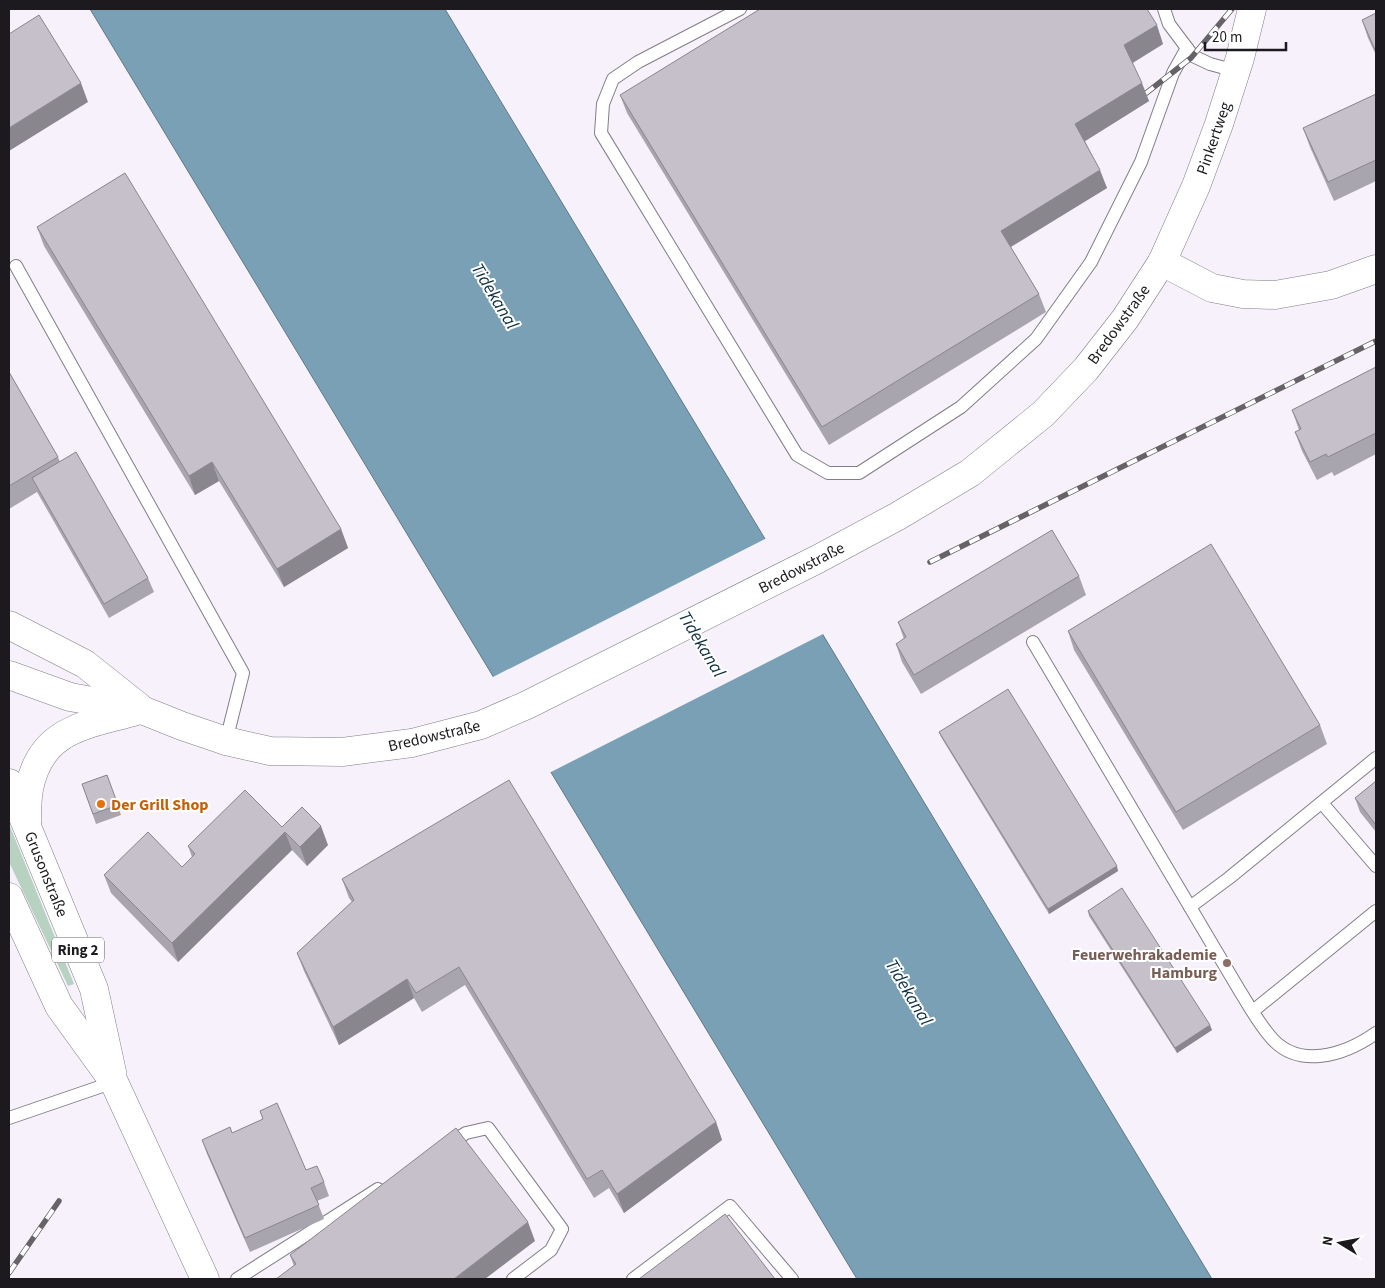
<svg xmlns="http://www.w3.org/2000/svg" width="1385" height="1288" viewBox="0 0 1385 1288" font-family="'Source Sans 3',sans-serif">
<rect width="100%" height="100%" fill="#f6f1fb"/>
<!-- green -->
<path fill="#b8d2c2" d="M9 824 74 984 68 986 9 862Z"/>
<!-- water -->
<path fill="#7aa0b6" stroke="#5e7888" d="M90 9H445L1212 1279H857Z"/>
<!-- pier -->
<path fill="#f6f1fb" d="M767 538 825 633 549 773 491 678Z"/>
<g fill="none" stroke-linecap="round" stroke-linejoin="round">
<!-- lane casing -->
<g stroke="#827d87" stroke-width="14">
<g id="lane">
<path d="M740 9 638 62 613 79 603 104 601 133 797 455 828 473H859L961 407 1036 339 1091 262 1141 162 1173 73 1187 48"/>
<path d="M1164 9 1169 24 1193 56 1210 64 1236 71"/>
<path d="M16 266 243 673 226 741"/>
<path d="M1033 642 1241 993C1250 1007 1258 1022 1269 1035 1297 1071 1345 1055 1376 1033"/>
<path d="M1322 803 1376 866"/>
<path d="M1190 907 1229 878 1376 758"/>
<path d="M1253 1011 1376 911"/>
<path d="M9 1118 114 1082"/>
<path d="M447 1145 466 1133 488 1128 562 1229 551 1250 513 1279"/>
<path d="M237 1279 378 1189"/>
<path d="M633 1279 730 1206 792 1279"/>
</g>
</g>
<!-- secondary casing -->
<g stroke="#827d87" stroke-width="29">
<g id="secondary">
<path d="M1162 262 1212 288 1243 294 1275 295 1331 285 1376 269"/>
<path d="M9 625 85 664 139 707"/>
<path d="M9 675 70 697 142 710 182 726 226 741 270 751 342 752 412 743 481 725 527 705 818 559 898 516 970 473 1043 414 1086 369 1125 319 1162 262 1196 186 1219 124 1240 58 1252 9"/>
<path d="M27 823C27 812 27 800 29 789 41 728 85 726 136 711"/>
</g>
</g>
<!-- primary casing -->
<g stroke="#827d87" stroke-width="29">
<g id="primary">
<path d="M9 783 94 989 112 1072"/>
<path d="M9 897 59 1006 114 1082 205 1279"/>
</g>
</g>
<!-- lane -->
<use href="#lane" stroke="#fff" stroke-width="12"/>
<!-- secondary -->
<use href="#secondary" stroke="#fff" stroke-width="28"/>
<!-- primary -->
<use href="#primary" stroke="#fff" stroke-width="28"/>
<!-- rail casing -->
<g stroke="#656268" stroke-width="5.5">
<g id="rail">
<path d="M1145 94 1191 58 1232 9"/>
<path d="M930 562 1376 341"/>
<path d="M9 1273 59 1201"/>
</g>
</g>
<!-- rail -->
<use href="#rail" stroke="#fff" stroke-width="4" stroke-dasharray="11" stroke-linecap="butt"/>
</g>
<!-- wall -->
<g fill="#a9a5ae">
<path d="M1376 13V55L1368 38 1362 20Z"/>
<path d="M1163 44 1132 63 1149 101 1085 141 1107 188 1011 247 1039 294 1046 312 829 445 627 113 620 95Z"/>
<path d="M1376 94V181L1334 201 1310 147 1303 128Z"/>
<path d="M37 227 341 529 348 548 284 587 219 481 195 495 44 246Z"/>
<path d="M1376 367V454L1334 476 1332 472 1317 480 1302 451 1295 432 1299 430 1292 410Z"/>
<path d="M9 372 58 457 60 462 148 578 154 592 109 618 37 492 9 509Z"/>
<path d="M1079 576 1086 595 921 694 902 662 896 644 904 639 898 622Z"/>
<path d="M1068 631 1320 725 1327 744 1183 830 1074 650Z"/>
<path d="M939 732 1118 871 1049 914 941 737Z"/>
<path d="M107 775 121 815 96 824 82 784Z"/>
<path d="M1376 781V832L1360 812 1355 798Z"/>
<path d="M282 827 328 845 307 866 292 850 178 962 111 893 104 875 182 867 192 857 188 846Z"/>
<path d="M342 879 716 1122 722 1140 624 1213 609 1188 594 1198 465 985 422 1012 414 998 339 1045 304 971 297 953 352 902 349 898Z"/>
<path d="M1088 911 1212 1030 1177 1053 1089 916Z"/>
<path d="M260 1111 306 1170 324 1182 329 1196 317 1201 324 1219 250 1252 207 1154 202 1140 232 1133 263 1119Z"/>
<path d="M535 1241 294 1266 290 1255Z"/>
</g>
<!-- shaded-wall -->
<g fill="#8a868d">
<path d="M1157 25 1163 44 1131 64 1124 45Z"/>
<path d="M81 83 88 102 9 151V128Z"/>
<path d="M1142 83 1149 101 1082 143 1075 124Z"/>
<path d="M1100 170 1107 188 1007 249 1001 231Z"/>
<path d="M212 462 219 481 195 495 189 476Z"/>
<path d="M341 529 348 548 284 587 277 569Z"/>
<path d="M321 826 328 845 307 866 300 847Z"/>
<path d="M285 832 292 850 178 962 172 943Z"/>
<path d="M1117 866 1118 871 1049 914 1048 909Z"/>
<path d="M407 979 414 998 339 1045 333 1027Z"/>
<path d="M1210 1025 1212 1030 1177 1053 1175 1048Z"/>
<path d="M716 1122 722 1140 624 1213 617 1194Z"/>
<path d="M528 1222 535 1241 485 1279H454Z"/>
</g>
<!-- building -->
<g fill="#c5c0ca" stroke="#8a868d">
<path d="M760 9H1147L1157 25 1124 45 1142 83 1075 124 1100 170 1001 231 1039 294 822 427 620 95Z"/>
<path d="M1376 13V52L1362 20Z"/>
<path d="M39 15 81 83 9 128V34Z"/>
<path d="M1376 94V160L1328 182 1303 128Z"/>
<path d="M125 173 341 529 277 569 212 462 189 476 37 227Z"/>
<path d="M1376 367V433L1328 457 1326 454 1310 462 1295 432 1301 429 1292 410Z"/>
<path d="M9 372 58 457 9 486Z"/>
<path d="M76 452 148 578 104 604 32 478Z"/>
<path d="M1052 530 1079 576 914 675 896 644 906 637 898 622Z"/>
<path d="M1211 544 1320 725 1176 812 1068 631Z"/>
<path d="M1008 689 1117 866 1048 909 939 732Z"/>
<path d="M107 775 118 805 93 814 82 784Z"/>
<path d="M509 780 716 1122 617 1194 602 1170 587 1179 459 967 416 993 407 979 333 1027 297 953 354 900 342 879Z"/>
<path d="M1376 781V825L1355 798Z"/>
<path d="M245 790 282 827 302 807 321 826 300 847 285 832 172 943 104 875 148 832 182 867 195 854 188 846Z"/>
<path d="M1122 888 1210 1025 1175 1048 1088 911Z"/>
<path d="M277 1103 306 1170 317 1166 324 1182 311 1188 319 1205 245 1238 202 1140 230 1127 232 1133 263 1119 260 1111Z"/>
<path d="M456 1128 528 1222 454 1279H276L296 1264 290 1255Z"/>
<path d="M725 1214 775 1279H639Z"/>
</g>
<!-- markers -->
<circle fill="#e8710a" stroke="#fff" stroke-width="2" cx="101" cy="804" r="5"/>
<circle fill="#8d6e63" stroke="#fff" stroke-width="2" cx="1227" cy="963" r="5"/>
<g text-anchor="middle" stroke-width="4" stroke-linejoin="round" paint-order="stroke">
<!-- shield labels -->
<rect fill="#fff" stroke="#605f62" stroke-width="1" x="52" y="937.5" width="52" height="25" rx="4"/>
<g font-size="15" font-weight="bold" fill="#1c1a1e">
<text x="78" y="955">Ring 2</text>
</g>
<!-- street labels -->
<g font-size="16" fill="#1c1a1e" stroke="#fff">
<text transform="translate(1213 138) rotate(-71)" y="6">Pinkertweg</text>
<text transform="translate(1118 324) rotate(-54)" y="6">Bredowstraße</text>
<text transform="translate(801 567) rotate(-27)" y="6">Bredowstraße</text>
<text transform="translate(434 735) rotate(-13)" y="6">Bredowstraße</text>
<text transform="translate(47 874) rotate(68)" y="6">Grusonstraße</text>
</g>
<!-- food labels -->
<g font-size="16" font-weight="bold" fill="#c56008" stroke="#fff" text-anchor="start">
<text x="111" y="810">Der Grill Shop</text>
</g>
<!-- education labels -->
<g font-size="16" font-weight="bold" fill="#785e54" stroke="#fff" text-anchor="end">
<text x="1217" y="960">Feuerwehrakademie<tspan x="1217" dy="18">Hamburg</tspan></text>
</g>
<!-- water labels -->
<g font-size="18" font-style="italic" fill="#0c2f40" stroke="#fff">
<text transform="translate(495 296) rotate(59)" y="6">Tidekanal</text>
<text transform="translate(702 644) rotate(59)" y="6">Tidekanal</text>
<text transform="translate(909 992) rotate(59)" y="6">Tidekanal</text>
</g>
</g>
<!-- border -->
<rect width="1385" height="1288" fill="none" stroke="#1c1a1e" stroke-width="20"/>
<!-- north arrow -->
<g transform="translate(1340 1243) rotate(280)" stroke="#ffffff" stroke-width="4" paint-order="stroke">
<path d="M0-4L9 19L0 12L-9 19Z" fill="#1c1a1e"/>
<text y="-8" font-size="14" font-weight="bold" text-anchor="middle" fill="#1c1a1e">N</text>
</g>
<!-- scale -->
<path d="M1205 42v8h81v-8" fill="none" stroke="#1c1a1e" stroke-width="2.5"/>
<text x="1212" y="42" font-size="15" fill="#1c1a1e" stroke="#ffffff" stroke-width="4" paint-order="stroke">20 m</text>
</svg>
